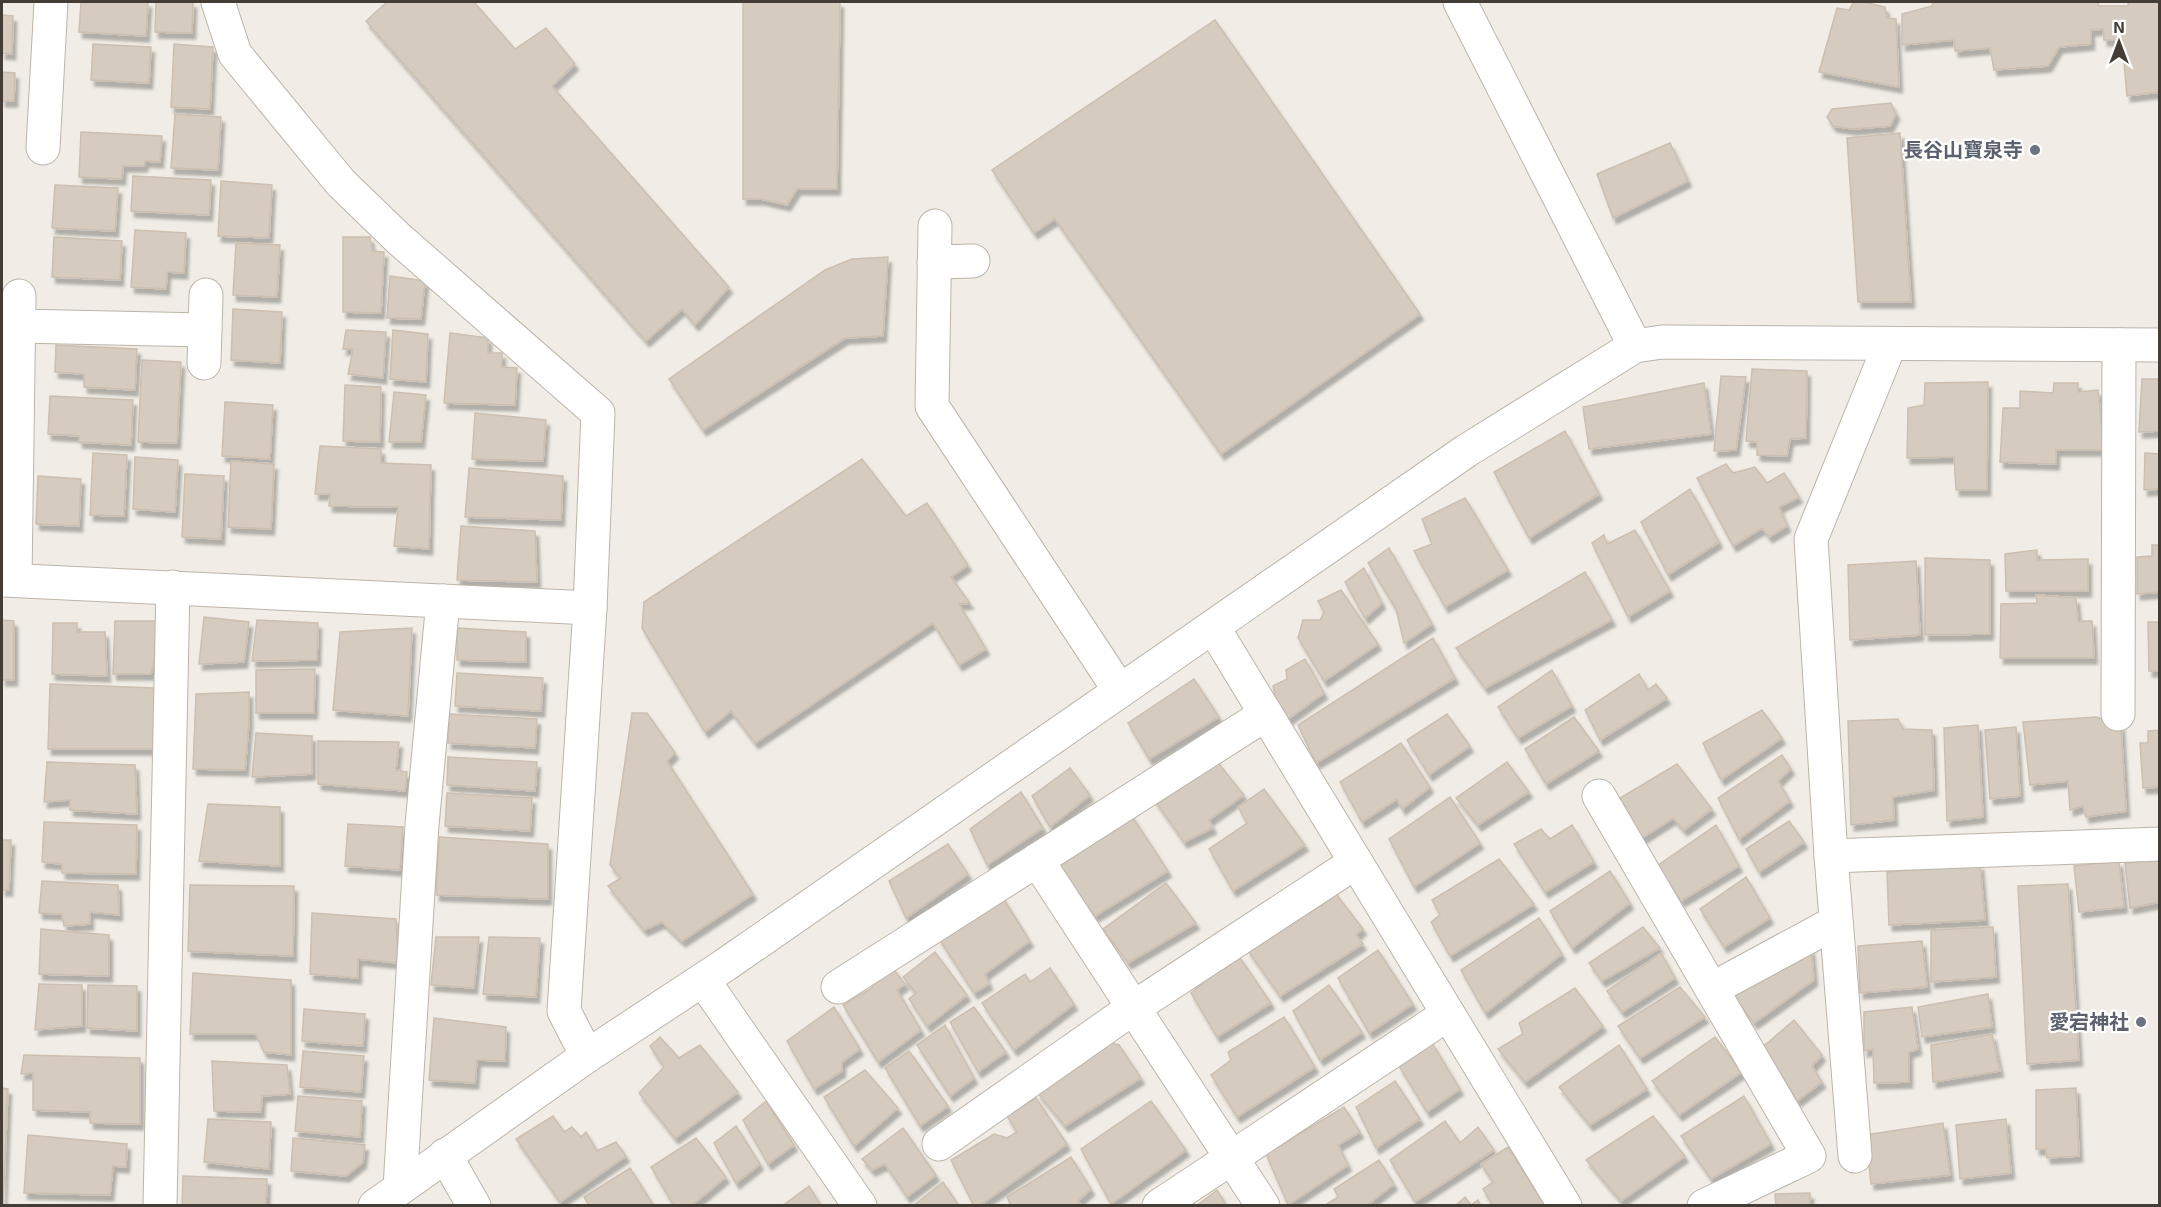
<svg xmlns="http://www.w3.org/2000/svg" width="2161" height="1207" viewBox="0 0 2161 1207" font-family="'Exo 2','Noto Sans JP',sans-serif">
<defs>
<filter id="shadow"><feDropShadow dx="3.5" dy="6" stdDeviation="1.5" flood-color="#0004"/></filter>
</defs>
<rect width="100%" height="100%" fill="#f1ede6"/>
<!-- building -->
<g fill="#d5cbbf" stroke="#cdbfb0" stroke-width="1.5" filter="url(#shadow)">
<path d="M81 2H148L146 36 79 32Z"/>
<path d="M156 2H193L192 33 155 32Z"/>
<path d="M387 2H474L515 49 546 28 575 64 552 86 729 287 695 325 682 309 646 341 366 21Z"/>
<path d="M743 2H840L837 189H797L787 205 761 199H743Z"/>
<path d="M1854 2H1864L1885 7 1887 18 1896 19 1899 87 1819 72 1837 8 1849 10Z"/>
<path d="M1933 2H2098L2099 6H2128V2H2160L2159 92 2127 96 2122 40H2104L2103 29 2091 30V44L2059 47 2048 66 1994 70 1990 48 1955 51 1954 40 1902 45V14L1932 6Z"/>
<path d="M2 15 13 16 12 54 2 53Z"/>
<path d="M1215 20 1420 314 1221 454 1055 219 1034 233 992 170Z"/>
<path d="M93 44 151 47 149 83 91 80Z"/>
<path d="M174 44 213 47 210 109 171 107Z"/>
<path d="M2 72 15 73 14 101H2Z"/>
<path d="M1891 103 1896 114 1890 126 1853 129 1833 126 1827 117 1832 109Z"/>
<path d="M175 114 221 117 218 170 171 168Z"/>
<path d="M81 132 162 136 160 162 145 161 144 166H123L122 179 79 177Z"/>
<path d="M1900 133 1911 302H1858L1847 138Z"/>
<path d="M1670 143 1688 181 1613 218 1597 174Z"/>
<path d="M133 176 211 180 209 215 131 211Z"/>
<path d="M221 181 272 185 269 238 218 236Z"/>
<path d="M55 185 118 188 115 231 52 228Z"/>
<path d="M135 230 186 233 184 273 167 272 166 289 131 287Z"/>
<path d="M54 237 122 241 120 280 52 277Z"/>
<path d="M343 237H370L372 251 384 252 381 313 343 312Z"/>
<path d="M236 243 280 245 277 297 233 295Z"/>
<path d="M888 257 883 336 845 338 703 430 669 379 825 270 852 259Z"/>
<path d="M390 276 425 281 421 319 387 318Z"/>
<path d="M233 309 282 312 280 363 231 360Z"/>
<path d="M346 330 386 332 383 378 348 374 353 349H343Z"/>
<path d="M393 330 428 334 426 382 390 379Z"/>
<path d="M450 333 488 338V353H502V367L517 368 515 405 444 403Z"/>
<path d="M56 345 137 349 135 390 84 387V374L55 372Z"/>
<path d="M142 360 181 362 177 443 138 442Z"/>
<path d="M1752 369 1807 371 1806 438 1790 439 1787 456 1757 455V442L1746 441Z"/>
<path d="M1721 376 1746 377 1736 450 1714 451Z"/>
<path d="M2142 379H2160V431L2139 432Z"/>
<path d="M1988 382 1987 490H1956L1954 457 1907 458 1908 408 1924 405 1925 383Z"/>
<path d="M1704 383 1711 434 1589 449 1583 407Z"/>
<path d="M2054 383H2078V392L2098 390 2104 450H2056V464L2000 462 2003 408H2020V391L2053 393Z"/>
<path d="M345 385 381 387 380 442 343 441Z"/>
<path d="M394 392 426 395 421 442H389Z"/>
<path d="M50 396 133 400 131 445 79 442V436L48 434Z"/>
<path d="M225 402 273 405 270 459 222 456Z"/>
<path d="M475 413 546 420 543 461 472 459Z"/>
<path d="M1565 431 1599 494 1529 538 1494 472Z"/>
<path d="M320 446 381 449V463L431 465 429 549 394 546 398 507 329 506 330 494H315Z"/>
<path d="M93 453 127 455 124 516 90 515Z"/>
<path d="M2145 453 2160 454V489L2144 490Z"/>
<path d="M135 457 178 460 175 512 133 509Z"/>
<path d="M862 459 906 516 927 503 968 565 951 577 970 603 959 604 986 649 959 665 933 623 755 743 731 711 705 732 642 628 644 602Z"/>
<path d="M231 461 274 464 271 529 228 527Z"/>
<path d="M1726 464 1733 473 1755 467 1767 483 1784 473 1799 497 1779 507 1787 526 1769 537 1762 528 1733 546 1697 478Z"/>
<path d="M469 468 563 476 561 520 465 517Z"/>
<path d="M185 474 224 476 221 539 182 537Z"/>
<path d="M38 476 81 479 79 526 36 524Z"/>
<path d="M1690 489 1719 542 1668 575 1641 522Z"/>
<path d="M1465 498 1508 570 1445 607 1414 551 1432 544 1422 519Z"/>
<path d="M461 526 535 531 537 582 457 580Z"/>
<path d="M1635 530 1670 591 1628 617 1592 543 1604 535 1607 544Z"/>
<path d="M2152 545H2160V592L2137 594V557L2152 556Z"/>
<path d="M1389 548 1432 624 1404 643 1396 609 1368 563Z"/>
<path d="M2037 550V560L2088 559V591H2006L2005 554Z"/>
<path d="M1925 558 1990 560V634L1925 635Z"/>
<path d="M1916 561 1920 635 1850 640 1848 565Z"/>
<path d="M1364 568 1382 603 1365 618 1345 582Z"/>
<path d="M1585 572 1612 620 1485 688 1456 648Z"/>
<path d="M1341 590 1378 644 1324 681 1298 638 1303 620H1320L1324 612 1318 601Z"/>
<path d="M2036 595 2076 598 2078 621H2092L2094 658H2000L2001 604 2037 603Z"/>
<path d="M204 617 249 622 244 662 199 664Z"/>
<path d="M2 620 14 621V680H2Z"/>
<path d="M257 620 318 623 317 660 252 661Z"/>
<path d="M115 621H160L157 651 151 674H113Z"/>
<path d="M2148 622H2160V671H2149Z"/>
<path d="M53 623H77V632H105L107 676 52 674Z"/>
<path d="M412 628 408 716 333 710 340 632Z"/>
<path d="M457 628 526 632V662L457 660Z"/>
<path d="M1433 638 1455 678 1316 763 1298 725Z"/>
<path d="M1305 659 1324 693 1281 724 1270 700 1275 695 1273 686 1287 679 1286 670Z"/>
<path d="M315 669 314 713H256V670Z"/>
<path d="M1552 670 1572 706 1518 738 1498 707Z"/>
<path d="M457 673 543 678 541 711 455 706Z"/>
<path d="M1639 674 1648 690 1656 684 1667 698 1600 740 1585 710Z"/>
<path d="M1194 679 1219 717 1149 759 1128 723Z"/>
<path d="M50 684 155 688 153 749H48Z"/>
<path d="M249 692V722L245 770 193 769 196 694Z"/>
<path d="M1762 710 1782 738 1721 780 1703 743Z"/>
<path d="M632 713H647L675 753 667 761 753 894 682 941 662 922 644 930 608 886 621 878 610 865Z"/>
<path d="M449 714 537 719 535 748 448 743Z"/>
<path d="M1447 714 1470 746 1429 775 1407 740Z"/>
<path d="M1574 717 1599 751 1546 784 1525 749Z"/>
<path d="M2096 717 2121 725 2126 811 2086 817 2083 806 2070 810 2068 781 2030 785 2023 722Z"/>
<path d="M1898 719 1903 729 1932 730 1934 790 1893 797 1894 820 1851 825 1848 721Z"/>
<path d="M1978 725 1983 817 1947 821 1944 728Z"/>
<path d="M2016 727 2020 796 1990 799 1985 730Z"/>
<path d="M2160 730V787L2143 788 2140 743H2148V731Z"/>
<path d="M256 733 312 736V774L252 777Z"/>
<path d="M318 741 399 742 396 770 407 772 405 791 318 784Z"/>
<path d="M1401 743 1430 787 1402 809 1397 799 1362 822 1340 782Z"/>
<path d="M1782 755 1791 769 1778 781 1790 801 1739 839 1718 798Z"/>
<path d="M448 757 537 762 535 791 447 785Z"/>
<path d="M1215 759 1244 795 1209 820 1213 828 1184 842 1153 798Z"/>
<path d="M47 762 135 765 137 814 70 810V800L44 802Z"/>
<path d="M1507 762 1529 792 1478 825 1456 798Z"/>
<path d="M1677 764 1712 809 1684 830 1673 818 1639 840 1620 798Z"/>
<path d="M1070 768 1090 795 1050 827 1032 796Z"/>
<path d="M1264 789 1305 845 1233 891 1209 849 1247 823 1238 807Z"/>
<path d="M1021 792 1043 828 987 865 970 829Z"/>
<path d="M447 793 532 798 530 831 445 826Z"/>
<path d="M1450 797 1480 843 1414 887 1389 839Z"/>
<path d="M208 804 280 807V866L199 861Z"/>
<path d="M1128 810 1168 871 1095 916 1052 859Z"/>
<path d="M1789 821 1804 842 1759 872 1746 849Z"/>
<path d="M44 822 137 825 136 874 62 873V864L42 862Z"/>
<path d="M348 824 403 827 400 870 345 866Z"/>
<path d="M1572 825 1594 862 1545 892 1514 844 1541 829 1550 839Z"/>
<path d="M1716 825 1739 866 1681 901 1657 866Z"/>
<path d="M439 837 548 844V899L436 895Z"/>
<path d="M2 840H11L9 890H2Z"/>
<path d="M948 844 968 874 906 918 889 881Z"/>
<path d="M1499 859 1534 904 1450 956 1431 922 1440 915 1432 900Z"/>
<path d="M2160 860V902L2130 908 2125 863Z"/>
<path d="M2119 861 2124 907 2079 912 2074 866Z"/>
<path d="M1980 864 1985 920 1889 925 1887 872Z"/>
<path d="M1610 871 1630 903 1572 948 1550 911Z"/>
<path d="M1746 877 1770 918 1724 947 1700 909Z"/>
<path d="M42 881 118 885 119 915 90 912V924L64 926 62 914 39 913Z"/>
<path d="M1166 883 1196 923 1128 963 1103 929Z"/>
<path d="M2068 884 2079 1060 2027 1064 2018 886Z"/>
<path d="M190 885 294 886 293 956 188 951Z"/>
<path d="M1333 890 1363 929 1356 935 1363 944 1280 996 1247 949Z"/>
<path d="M1001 895 1030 941 985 974 989 984 974 993 938 937Z"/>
<path d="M312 913 396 919 398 963 358 959V978L310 974Z"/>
<path d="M1539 918 1562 954 1485 1013 1461 970Z"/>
<path d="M1643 927 1660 948 1602 981 1589 963Z"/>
<path d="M1993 927 1996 977 1931 982V930Z"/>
<path d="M41 929 109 935V976L39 974Z"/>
<path d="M436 937H479L474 988 431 985Z"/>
<path d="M489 937 540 938 536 997 483 994Z"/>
<path d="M1922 941 1927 987 1860 993 1858 946Z"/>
<path d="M1811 948 1814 980 1754 1023 1733 996Z"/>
<path d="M1378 950 1413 1004 1369 1033 1338 978Z"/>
<path d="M935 952 967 995 927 1026 909 999 916 993 903 977Z"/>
<path d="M1661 953 1675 978 1622 1012 1607 991Z"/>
<path d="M1238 955 1271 1003 1217 1037 1191 993Z"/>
<path d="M892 967 905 984 897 990 921 1030 878 1062 843 1005 872 988V976Z"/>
<path d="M1050 968 1074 1004 1014 1050 982 1003 1025 974 1030 982Z"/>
<path d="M193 973 291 980V1055L264 1052 256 1034H190Z"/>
<path d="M39 984 82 985V1026L35 1030Z"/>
<path d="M88 985 137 986V1031L87 1028Z"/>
<path d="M1329 985 1362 1032 1320 1060 1293 1011Z"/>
<path d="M1680 987 1705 1017 1640 1058 1618 1026Z"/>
<path d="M1575 988 1603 1026 1525 1082 1498 1049 1523 1034 1519 1023Z"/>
<path d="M1988 994 1992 1027 1922 1037 1918 1007Z"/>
<path d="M834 1007 860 1049 842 1062V1071L814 1089 787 1041Z"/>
<path d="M974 1007 1006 1052 978 1072 950 1022Z"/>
<path d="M1912 1007 1918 1049 1909 1052V1082L1874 1083 1873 1049 1864 1051V1012Z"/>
<path d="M304 1009 365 1014 363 1046 302 1041Z"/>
<path d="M1284 1017 1315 1067 1237 1117 1211 1075 1231 1060 1228 1052Z"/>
<path d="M434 1018 506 1027 505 1061 477 1060 475 1083 429 1080Z"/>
<path d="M1794 1020 1822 1055 1812 1066 1822 1082 1797 1101 1764 1046Z"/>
<path d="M945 1025 974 1078 950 1096 917 1045Z"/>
<path d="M1992 1034 2000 1071 1933 1082 1931 1045Z"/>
<path d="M660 1037 679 1058 700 1045 738 1092 675 1138 639 1093 664 1067 650 1046Z"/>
<path d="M1715 1037 1742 1072 1679 1115 1652 1081Z"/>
<path d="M1108 1042 1119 1045 1141 1078 1065 1126 1037 1092Z"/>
<path d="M1432 1043 1460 1089 1427 1112 1399 1066Z"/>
<path d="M1619 1045 1647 1089 1590 1125 1559 1087Z"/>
<path d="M303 1051 364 1056 361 1092 300 1087Z"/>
<path d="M909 1051 948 1106 920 1126 885 1068Z"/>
<path d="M24 1055 140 1058V1124L90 1123V1112L33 1110V1073L21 1074Z"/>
<path d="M212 1061 287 1065 290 1094 262 1096 261 1112 214 1111Z"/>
<path d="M865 1070 898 1108 854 1146 824 1097Z"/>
<path d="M1395 1081 1420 1119 1376 1148 1356 1107Z"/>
<path d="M2 1088 8 1089 3 1206H2Z"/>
<path d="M2076 1088 2079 1156 2047 1158 2046 1149H2036V1090Z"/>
<path d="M298 1096 362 1101 360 1137 295 1131Z"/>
<path d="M1744 1096 1771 1144 1711 1179 1681 1136Z"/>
<path d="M1036 1098 1067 1144 979 1206H974L951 1160 994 1134 1007 1138 1017 1132 1007 1116Z"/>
<path d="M766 1101 794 1145 768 1164 743 1120Z"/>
<path d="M1151 1101 1186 1150 1111 1204 1081 1149Z"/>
<path d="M1344 1107 1360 1132 1338 1145 1348 1165 1288 1205 1266 1154Z"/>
<path d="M553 1116 564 1132 572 1127 581 1137 586 1132 597 1151 616 1142 626 1156 560 1202 516 1139Z"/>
<path d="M1653 1116 1685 1156 1621 1201 1586 1160Z"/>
<path d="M208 1119 271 1122 269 1169 204 1162Z"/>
<path d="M2006 1119 2011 1173 1960 1179 1956 1125Z"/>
<path d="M1445 1121 1460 1143 1478 1127 1494 1150 1415 1202 1390 1160Z"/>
<path d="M1943 1123 1950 1175 1871 1184 1866 1135Z"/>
<path d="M736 1126 760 1164 736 1183 714 1143Z"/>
<path d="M903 1128 936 1175 907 1197 885 1164 872 1170 862 1159Z"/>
<path d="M28 1135 127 1144 126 1167 113 1166 110 1195 24 1193Z"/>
<path d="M293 1138 365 1145 363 1162 346 1176 291 1171Z"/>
<path d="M696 1138 726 1177 691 1206H674L651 1167Z"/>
<path d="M1508 1147 1545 1206H1493L1483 1189 1493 1182 1481 1164Z"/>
<path d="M1071 1157 1091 1189 1078 1201 1082 1206H1011L1007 1197Z"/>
<path d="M1379 1160 1394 1184 1366 1206H1324L1338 1197 1334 1189Z"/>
<path d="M630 1168 654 1206H589L584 1197Z"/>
<path d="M183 1176 267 1179 266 1206H182Z"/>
<path d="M943 1182 959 1206H913Z"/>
<path d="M809 1186 821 1206H782Z"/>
<path d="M1217 1190 1227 1206H1196Z"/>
<path d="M1810 1193V1206H1776L1775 1194Z"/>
<path d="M1465 1197 1471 1205 1478 1200 1481 1206H1455Z"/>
</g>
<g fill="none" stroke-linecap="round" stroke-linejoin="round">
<!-- minor casing -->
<g stroke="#bcb4a9" stroke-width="35">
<g id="minor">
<path d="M218 2 235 54 341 183 399 239 598 413 590 608 564 1011 587 1056"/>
<path d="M1460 2 1635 346"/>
<path d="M43 148 51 2"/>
<path d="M935 226 932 406 1120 691"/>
<path d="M934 262 973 261"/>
<path d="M18 326 205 330"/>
<path d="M204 363 206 295"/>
<path d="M2 580 590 608"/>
<path d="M15 580 19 296"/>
<path d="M1213 627 1565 1206"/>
<path d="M2118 714 2119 345"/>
<path d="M1599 796 1809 1156 1704 1206"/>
<path d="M1831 856 2160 844"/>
<path d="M1037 860 1263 1206"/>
<path d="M703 980 860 1206"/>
<path d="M838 987 1266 714"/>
<path d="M1712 989 1836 922"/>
<path d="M939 1144 1133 1008 1356 862"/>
<path d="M445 1155 474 1206"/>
<path d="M1855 1156 1831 856 1811 539 1890 344"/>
<path d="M400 1188 422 825 443 601"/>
<path d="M160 1206 173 587"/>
<path d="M375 1206 587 1056 725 965 1466 451 1635 346 1662 342 2160 345"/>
<path d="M1159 1206 1448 1014"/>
</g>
</g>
<!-- minor -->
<use href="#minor" stroke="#fff" stroke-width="33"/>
</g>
<!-- markers -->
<g fill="#6b7280" stroke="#fff" stroke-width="2">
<circle cx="2035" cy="150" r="6"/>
<circle cx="2141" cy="1022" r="6"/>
</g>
<g text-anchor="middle" stroke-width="4.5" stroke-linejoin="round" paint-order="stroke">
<!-- worship labels -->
<g font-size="20" font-weight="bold" fill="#5b616d" stroke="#fff" text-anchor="end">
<text x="2023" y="157">長谷山寶泉寺</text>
<text x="2129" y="1029">愛宕神社</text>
</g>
</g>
<!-- border -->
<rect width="2161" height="1207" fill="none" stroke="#443d35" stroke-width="6"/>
<!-- north arrow -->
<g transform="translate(2119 42)" stroke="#ffffff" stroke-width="4.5" paint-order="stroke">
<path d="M0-4.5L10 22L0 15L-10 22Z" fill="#443d35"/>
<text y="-9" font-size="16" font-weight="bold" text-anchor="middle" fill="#443d35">N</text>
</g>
</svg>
